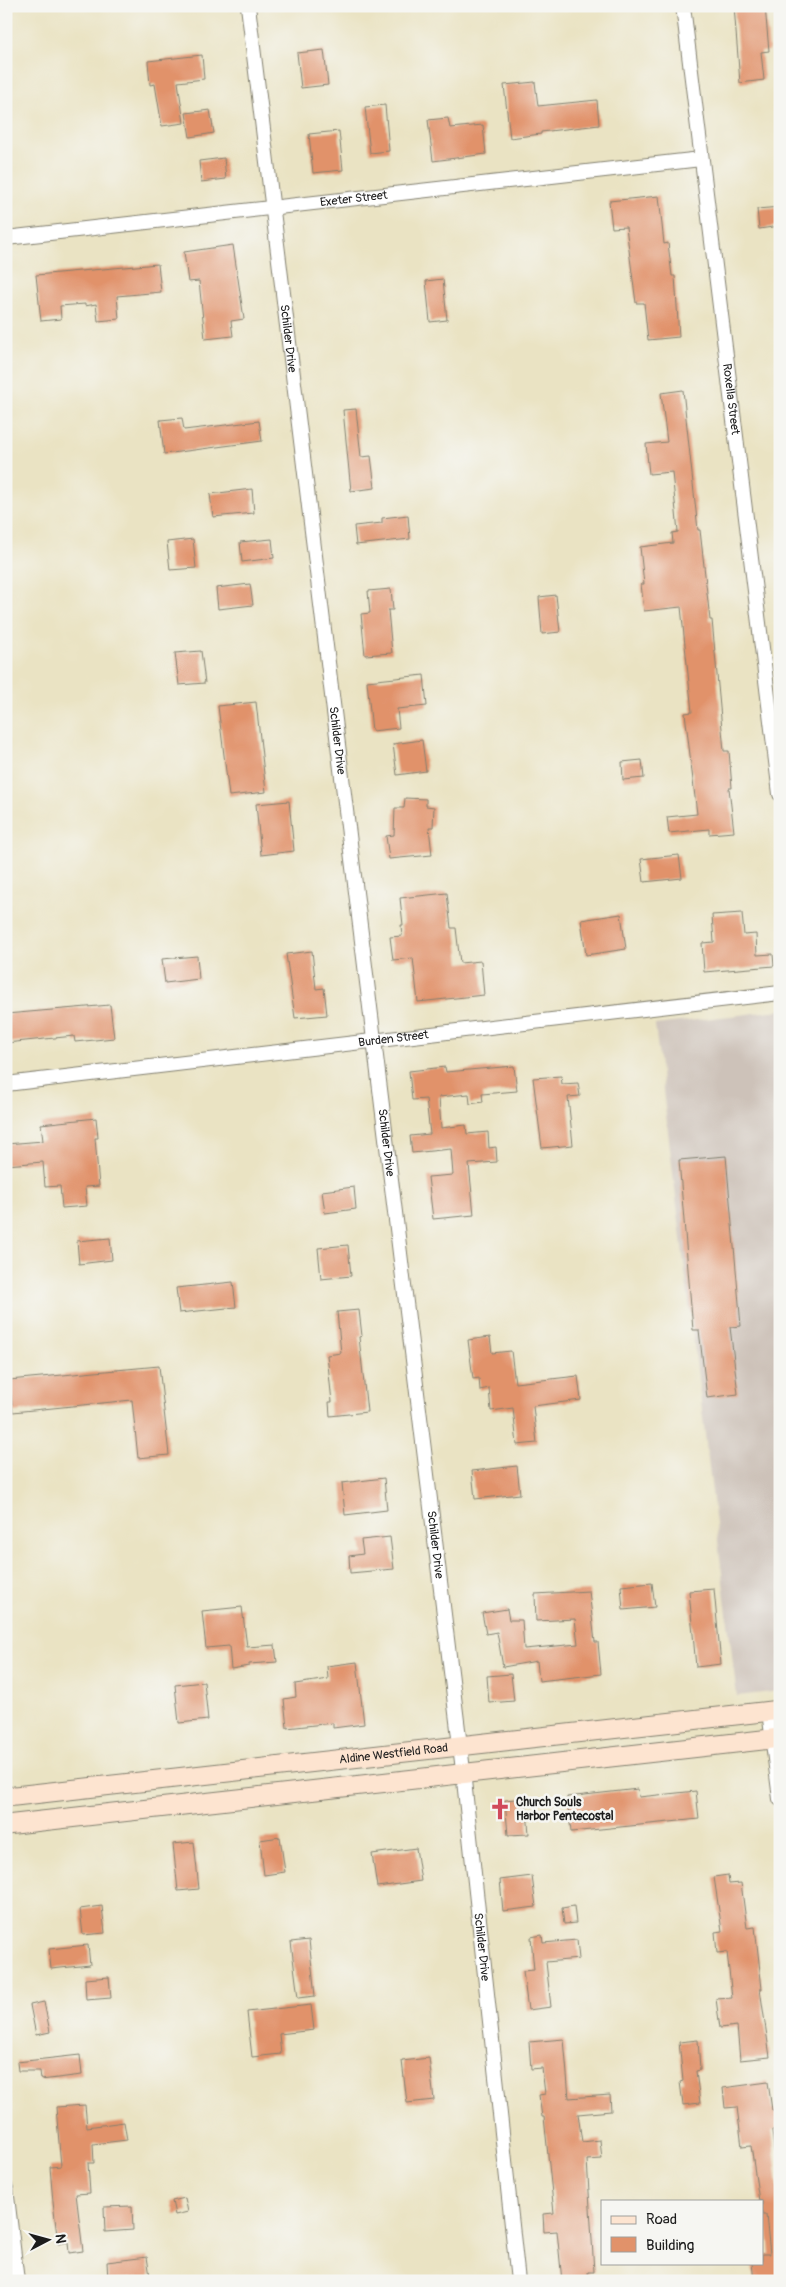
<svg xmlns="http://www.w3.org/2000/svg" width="786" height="2287" viewBox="0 0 786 2287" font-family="Pangolin,sans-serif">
<rect width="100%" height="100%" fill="#f6f6f2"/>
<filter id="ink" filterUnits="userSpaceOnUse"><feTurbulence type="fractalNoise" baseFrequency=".02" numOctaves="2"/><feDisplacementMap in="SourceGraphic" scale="10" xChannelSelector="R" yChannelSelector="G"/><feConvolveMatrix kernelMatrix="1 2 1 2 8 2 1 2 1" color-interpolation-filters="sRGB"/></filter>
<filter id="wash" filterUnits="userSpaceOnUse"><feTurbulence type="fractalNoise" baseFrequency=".0096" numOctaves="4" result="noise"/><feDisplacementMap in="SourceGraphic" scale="20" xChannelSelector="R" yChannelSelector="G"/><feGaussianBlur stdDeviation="1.12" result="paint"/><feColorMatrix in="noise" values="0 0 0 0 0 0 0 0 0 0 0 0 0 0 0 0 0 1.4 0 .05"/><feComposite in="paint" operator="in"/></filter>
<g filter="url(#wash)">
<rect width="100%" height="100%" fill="#eae3c3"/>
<!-- industrial -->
<path fill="#cdc2b9" d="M780 1010V1691L737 1696 655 1025Z"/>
<g id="blocks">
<!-- building -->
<g fill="#e1926a">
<path d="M734 6H765L769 51 761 52 764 80 740 83Z"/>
<path d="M324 50 328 85 301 88 297 53Z"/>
<path d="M202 55 204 79 178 82 184 123 162 126 155 84 150 85 148 61Z"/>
<path d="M535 82 538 106 597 100 599 125 541 132V134L510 138 504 85Z"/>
<path d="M385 105 389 151 370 153 365 107Z"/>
<path d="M210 110 214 133 190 137 186 113Z"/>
<path d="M448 118 450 128 483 125 486 154 433 161 428 120Z"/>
<path d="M339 131 343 170 313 173 309 134Z"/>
<path d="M224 158 226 179 201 182 199 161Z"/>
<path d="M659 196 664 244 668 243 672 276H675L679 337 648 340 644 303H636L626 227 612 228 609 201Z"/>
<path d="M780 207V226L759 229 757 209Z"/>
<path d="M233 245 244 319 231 321 233 336 205 339 199 281 188 282 184 252Z"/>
<path d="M158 264 161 292 117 296 119 319 98 321 96 304 85 306V304L60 306 61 319 41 321 36 275Z"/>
<path d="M443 279 447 320 430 322 426 281Z"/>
<path d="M683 390 698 530H700L710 620H712L724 751H729L732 788H729L734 832 709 834V829L669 833 667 817 697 814 685 713 692 712 681 607 644 611 641 584H644L640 547 673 543 672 533 678 532 672 472 649 474 646 444 667 442 661 393Z"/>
<path d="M356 409 361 457 371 456 375 488 351 491 343 410Z"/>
<path d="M182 418 184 430 259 421 262 441 164 454 160 420Z"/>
<path d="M252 489 254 513 213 517 210 494Z"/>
<path d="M408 515 410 539 356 545 354 526 382 523V518Z"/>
<path d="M193 539 196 568 170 570 167 542Z"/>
<path d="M272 539 274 558 242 562 240 542Z"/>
<path d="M250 584 253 605 218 609 216 588Z"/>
<path d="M391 589 393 610H388L392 653 365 655 361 614 370 613 368 591Z"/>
<path d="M556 595 560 632 542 634 539 597Z"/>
<path d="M201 651 205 683 179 685 175 653Z"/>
<path d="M424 675 427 706 397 709 399 728 372 731 367 681Z"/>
<path d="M256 702 266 792 229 796 218 706Z"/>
<path d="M422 740 426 771 397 775 393 744Z"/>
<path d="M642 760 644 778 623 780 622 762Z"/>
<path d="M405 798 426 799V806L434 807 433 827H429L432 855 389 859 386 836 394 835 395 808H404Z"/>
<path d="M289 801 294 851 261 855 256 804Z"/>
<path d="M679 855 682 878 644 882 641 859Z"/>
<path d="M447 893 451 928H456L460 963 481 961 484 995 418 1002 413 958 393 960 390 937 402 936 401 925H403L400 898Z"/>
<path d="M742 913 744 935 756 934 757 955 773 954 774 966 704 972 702 943 714 942 712 915Z"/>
<path d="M621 914 626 949 586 955 581 920Z"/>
<path d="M312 951 316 989 324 988 327 1015 295 1018 286 954Z"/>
<path d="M197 956 199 979 165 983 162 959Z"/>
<path d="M110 1005 114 1038 75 1042 74 1036 6 1043V1014Z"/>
<path d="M514 1066 517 1091 482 1094 483 1102 470 1104 469 1094 439 1097 441 1128 466 1125 467 1134 488 1132 489 1148 496 1147 497 1162 469 1164 474 1215 433 1219 428 1177 453 1175 451 1149 412 1153 410 1136 430 1134 426 1099 412 1100 409 1071 445 1067 446 1072Z"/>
<path d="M561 1076 562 1084 578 1083 580 1096 568 1097 573 1145 542 1148 533 1078Z"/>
<path d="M96 1118 98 1138H95L99 1186 85 1187 87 1206 62 1208 60 1186 45 1187 43 1162 6 1165V1144L43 1141 41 1124Z"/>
<path d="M726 1156 741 1326 730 1327 738 1394 707 1398 699 1330H693L679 1160Z"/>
<path d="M354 1187 356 1209 325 1213 322 1191Z"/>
<path d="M110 1238 112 1260 79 1264 77 1241Z"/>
<path d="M348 1245 351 1276 321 1279 318 1248Z"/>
<path d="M233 1282 236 1307 179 1313 176 1288Z"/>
<path d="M359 1310 362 1336 359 1337 367 1412 330 1416 329 1402H332L327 1355 341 1353 337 1312Z"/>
<path d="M490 1337 492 1353 511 1351 515 1383 578 1376 581 1400 533 1406 537 1443 517 1445 513 1408 491 1411 489 1388 480 1390 479 1378 473 1379 468 1340Z"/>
<path d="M159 1366 169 1455 138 1458 132 1400 13 1412 9 1380Z"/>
<path d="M517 1466 520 1494 475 1499 472 1471Z"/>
<path d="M384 1478 387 1510 345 1515 342 1483Z"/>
<path d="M390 1537 394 1569 350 1573 349 1556 363 1554 361 1540Z"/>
<path d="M652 1583 655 1607 623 1610 621 1586Z"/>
<path d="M714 1589 721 1664 696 1667 689 1591Z"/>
<path d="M589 1591 595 1642H598L601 1674 539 1681 537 1661 503 1667 497 1632 486 1634 482 1613 507 1609 509 1620H522L524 1649 578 1644 575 1619 536 1621 535 1594Z"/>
<path d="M242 1607 247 1647 275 1645 277 1662 249 1664V1666L231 1669 229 1646 206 1648 202 1611Z"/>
<path d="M357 1662 364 1724 333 1728V1723L287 1728 284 1699 296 1697 295 1684 328 1679 327 1666Z"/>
<path d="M511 1674 514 1701 489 1703 487 1676Z"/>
<path d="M204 1682 208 1720 179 1723 175 1685Z"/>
<path d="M638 1789 639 1797 696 1791 699 1819 571 1832 567 1797Z"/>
<path d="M526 1798 529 1834 508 1835 505 1800Z"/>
<path d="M280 1837 285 1872 264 1875 260 1840Z"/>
<path d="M194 1842 199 1889 178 1891 173 1844Z"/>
<path d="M416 1848 421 1881 377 1887 372 1854Z"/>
<path d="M728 1875 729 1884 741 1883 747 1928 755 1927 762 1989H760L770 2057 740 2060 737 2026 720 2028 716 1999 732 1998 727 1952 717 1953 715 1932 722 1931 714 1877Z"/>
<path d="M532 1876 536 1907 503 1911 500 1880Z"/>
<path d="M102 1906 105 1933 83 1935 80 1909Z"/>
<path d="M574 1906 576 1923 564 1924 562 1908Z"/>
<path d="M542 1935 543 1943 577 1940 579 1959 546 1962 551 2007 528 2010 523 1971 534 1970 531 1937Z"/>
<path d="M309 1940 315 1996 298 1998 291 1942Z"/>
<path d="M88 1945 90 1965 51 1969 49 1949Z"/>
<path d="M109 1977 111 1998 86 2000 85 1979Z"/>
<path d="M44 2002 50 2032 36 2035 30 2005Z"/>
<path d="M311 2005 314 2030 279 2034 281 2054 252 2057 247 2012Z"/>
<path d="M564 2039 569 2098 610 2095 611 2111 578 2114 582 2142 600 2140 602 2159 587 2160 594 2272H588L589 2281H562L557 2231 544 2232 543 2214 554 2213 544 2117H542L539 2095 545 2094 542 2068 531 2069 529 2042Z"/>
<path d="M698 2040 700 2070 696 2071 700 2103 683 2105 680 2082 683 2081 679 2042Z"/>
<path d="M80 2055 82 2075 41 2080 40 2071H18L17 2062Z"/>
<path d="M429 2058 434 2100 407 2103 402 2061Z"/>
<path d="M768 2082 772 2110 780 2109V2129L772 2130 780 2205V2281H754L752 2263H762V2254H770L766 2215H762V2201H759L751 2146 742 2147 737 2107 725 2108 723 2088Z"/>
<path d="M85 2105 87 2127 124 2122 127 2140 93 2144 94 2163H88L90 2193 76 2194 83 2251 69 2253 68 2242 58 2244 53 2202 50 2167 61 2166 56 2107Z"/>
<path d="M185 2198 188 2212 175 2215 172 2201Z"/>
<path d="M132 2206 133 2230 105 2232 104 2207Z"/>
<path d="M147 2257 150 2276 108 2281 107 2262Z"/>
</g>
</g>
</g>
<g filter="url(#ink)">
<use href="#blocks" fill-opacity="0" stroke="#838070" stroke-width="1"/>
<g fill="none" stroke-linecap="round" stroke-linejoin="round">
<!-- street casing -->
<g stroke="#838070" stroke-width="16">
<g id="street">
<path id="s1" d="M248 6 462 1762 518 2281"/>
<path id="s2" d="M683 6 780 794"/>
<path id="s3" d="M6 238 701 159"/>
<path id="s4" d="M6 1084 780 993"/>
<path d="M769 1711 780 1799"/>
<path d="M6 2188 17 2281"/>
</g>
</g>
<!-- secondary casing -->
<g stroke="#838070" stroke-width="21">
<g id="secondary">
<path id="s5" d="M6 1797 780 1710"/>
<path d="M6 1825 780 1738"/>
</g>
</g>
<!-- street -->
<use href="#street" stroke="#fff" stroke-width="14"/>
<!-- secondary -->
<use href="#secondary" stroke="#fde4d0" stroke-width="19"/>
</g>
</g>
<!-- icons -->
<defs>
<g id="church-bare" transform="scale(1.725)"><path d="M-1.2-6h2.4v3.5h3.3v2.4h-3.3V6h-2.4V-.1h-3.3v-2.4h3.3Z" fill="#d1495b" stroke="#f6f6f2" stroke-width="2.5" paint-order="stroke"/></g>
</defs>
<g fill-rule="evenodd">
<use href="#church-bare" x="500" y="1809"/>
</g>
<g text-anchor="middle" stroke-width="5" stroke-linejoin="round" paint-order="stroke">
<!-- street labels -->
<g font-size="12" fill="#1c1c1c" stroke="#f6f6f2">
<text dy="4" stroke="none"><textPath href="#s3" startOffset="350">Exeter Street</textPath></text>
<text dy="4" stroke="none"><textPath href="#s1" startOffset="335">Schilder Drive</textPath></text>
<text dy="4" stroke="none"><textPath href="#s2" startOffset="396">Roxella Street</textPath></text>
<text dy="4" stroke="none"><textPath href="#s1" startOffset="740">Schilder Drive</textPath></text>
<text dy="4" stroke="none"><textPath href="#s4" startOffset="390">Burden Street</textPath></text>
<text dy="4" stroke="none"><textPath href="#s1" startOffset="1145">Schilder Drive</textPath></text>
<text dy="4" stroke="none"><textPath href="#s1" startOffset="1550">Schilder Drive</textPath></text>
<text dy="4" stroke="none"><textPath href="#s5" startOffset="390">Aldine Westfield Road</textPath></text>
<text dy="4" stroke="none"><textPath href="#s1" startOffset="1955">Schilder Drive</textPath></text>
</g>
<!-- poi labels -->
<g font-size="12" font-weight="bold" fill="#1c1c1c" stroke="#f6f6f2" text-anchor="start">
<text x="516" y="1806">Church Souls<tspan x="516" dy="14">Harbor Pentecostal</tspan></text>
</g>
</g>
<!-- margin -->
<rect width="786" height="2287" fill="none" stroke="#f6f6f2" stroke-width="25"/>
<!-- legend -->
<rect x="601" y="2200" width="162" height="65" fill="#f6f6f2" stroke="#9f9f9c"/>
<rect x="611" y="2216" width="25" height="8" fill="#fde4d0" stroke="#9f9f9c"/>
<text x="646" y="2224" font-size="15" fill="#1c1c1c">Road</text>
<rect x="611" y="2237" width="25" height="15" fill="#e1926a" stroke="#9f9f9c"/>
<text x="646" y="2250" font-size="15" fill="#1c1c1c">Building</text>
<!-- north arrow -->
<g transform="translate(48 2240) rotate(84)" stroke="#f6f6f2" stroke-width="4" paint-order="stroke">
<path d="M0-4L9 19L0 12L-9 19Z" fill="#1c1c1c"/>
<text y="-8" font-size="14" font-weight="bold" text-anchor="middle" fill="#1c1c1c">N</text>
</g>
</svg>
